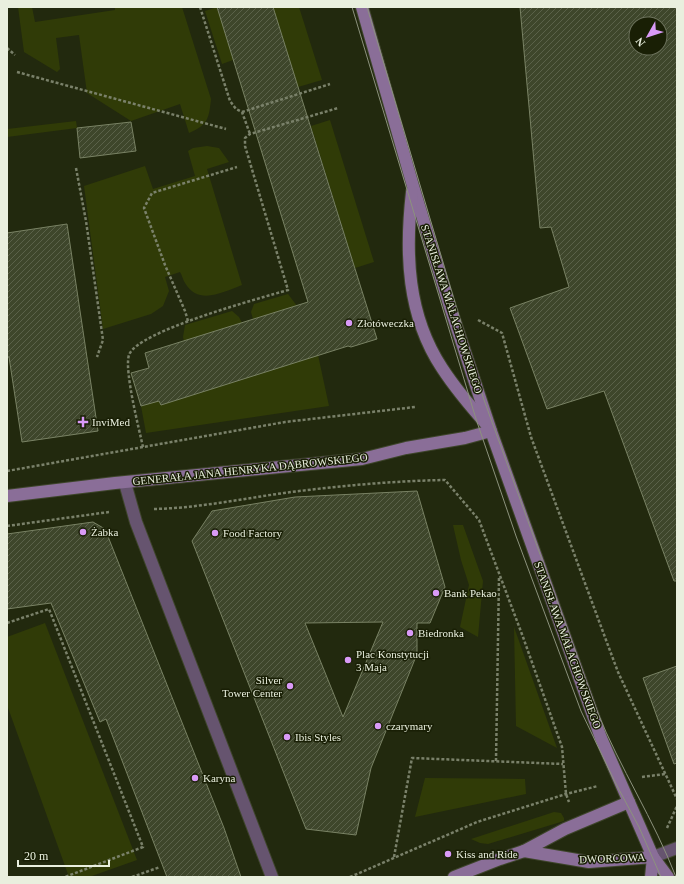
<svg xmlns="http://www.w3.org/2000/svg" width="684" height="884" viewBox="0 0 684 884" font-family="'Times New Roman',serif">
<defs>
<pattern id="building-hatch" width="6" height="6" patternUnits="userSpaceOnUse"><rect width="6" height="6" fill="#3e462b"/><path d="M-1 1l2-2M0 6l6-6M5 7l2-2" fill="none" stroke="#5a6149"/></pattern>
</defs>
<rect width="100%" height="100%" fill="#22290e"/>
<!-- green -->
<g fill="#303b07">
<path d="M18 7H32L35 22 115 10V7H182L211 99C209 118 208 125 189 133L180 104 131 121 87 93 79 35 56 38 60 69 57 72 24 52Z"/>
<path d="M217 7 233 60 222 64 205 11Z"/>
<path d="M273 7H299L322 80 298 87Z"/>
<path d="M330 120 374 262 355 268 311 126Z"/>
<path d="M76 121 77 128 7 137V129Z"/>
<path d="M207 146 219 148 229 162 207 169 242 285C223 292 199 306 185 283 183 280 182 275 180 272L165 277 169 291 163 306 151 314 103 329 84 186 145 166 153 189 195 176 188 151 193 148Z"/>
<path d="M288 294 297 306 253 319 251 312 254 304Z"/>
<path d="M232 311 239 317 242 323 184 341 183 337 185 325Z"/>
<path d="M318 355 329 406 146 433 141 406 159 401 161 405Z"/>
<path d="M453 525H463L483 581 478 637 460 627 469 585 461 560Z"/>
<path d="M45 623 137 860 89 877H69L7 705V637Z"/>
<path d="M514 627 557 748 516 726Z"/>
<path d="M425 778 525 779 526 794 415 817Z"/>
<path d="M554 812 561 813 564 818V821L488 844 480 843 471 839Z"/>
</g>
<!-- building -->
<g fill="url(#building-hatch)" stroke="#798264" fill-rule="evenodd">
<path d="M217 7H273L377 339 351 347 348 346 161 405 159 401 141 406 131 373 149 368 145 353 308 302Z"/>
<path d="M520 7H677V581H674L604 391 547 409 510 308 569 287 551 227 540 228ZM636 24H660V48H636Z"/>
<path d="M131 122 136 151 80 158 77 128Z"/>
<path d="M67 224 98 431 22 442 9 357H7V233Z"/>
<path d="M417 491 445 587 430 623H417V654L371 768 356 835 306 829 192 541 212 511 295 497ZM383 622 343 717 305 623Z"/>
<path d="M93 522 105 529 224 828 241 877H167L106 719 100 722 51 603 7 609V534Z"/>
<path d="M677 666V763L674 764 643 678Z"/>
</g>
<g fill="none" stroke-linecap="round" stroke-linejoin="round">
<!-- lane casing -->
<g stroke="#3e452b" stroke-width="14">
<path id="lane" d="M653 857 677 848"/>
</g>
<!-- street casing -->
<g stroke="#3e452b" stroke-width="14">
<path id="street" d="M125 483 136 522 272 877"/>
</g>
<!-- secondary casing -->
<g stroke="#3e452b" stroke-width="14">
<g id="secondary">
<path d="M362 7 413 186 449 304 491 431 601 738 653 857 668 877"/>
<path d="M412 192C405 253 407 315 442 368 455 388 471 407 487 425"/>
<path d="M7 496 115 483 362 459 406 448 465 438 491 431"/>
<path d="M524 851 589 862 653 857"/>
<path d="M454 877 500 859 524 851 565 829 629 802"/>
<path d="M651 877 653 857"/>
</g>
</g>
<!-- path -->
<g stroke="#7a816a" stroke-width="2.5" stroke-dasharray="3 2" stroke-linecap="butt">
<path d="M200 7 230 101 236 109 242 112 250 134"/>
<path d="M7 48 15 55"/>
<path d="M17 72 226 129"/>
<path d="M242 112 330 84"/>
<path d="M76 168 86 221 103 340 97 357"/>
<path d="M478 320 502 333 531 437 606 640 618 672 677 799"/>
<path d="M188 321 185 311 165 265 144 208 152 193 237 167"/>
<path d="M143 447C139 429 124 370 129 355 137 331 261 298 288 290L245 146V138L250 134 338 108"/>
<path d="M7 471 285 422 415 407"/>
<path d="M154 509C198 508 241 499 284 493 337 486 392 481 445 480L479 520 523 637 562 747 566 794 569 802"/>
<path d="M7 526 109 512"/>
<path d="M7 623 49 609 143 847 65 877"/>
<path d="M496 761 499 577"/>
<path d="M642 777 665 774"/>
<path d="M667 828 677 806"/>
<path d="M394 857 412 758 563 764"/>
<path d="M132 877 160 867"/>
<path d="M350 877 477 822 566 794 598 786"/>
</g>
<!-- lane -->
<use href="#lane" stroke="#66546f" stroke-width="12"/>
<!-- street -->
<use href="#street" stroke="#66546f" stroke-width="12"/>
<!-- secondary -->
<use href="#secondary" stroke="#8a6e98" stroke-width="12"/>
<!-- tram -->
<g stroke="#8c927d" stroke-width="1">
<path d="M352 7 476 419 516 536 581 711 615 782 639 827 661 877"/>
<path d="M367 7 484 400 597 711C620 768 654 820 676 877"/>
</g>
</g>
<!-- markers -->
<g fill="#d99af7" stroke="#191f05" stroke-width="1.5">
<circle cx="349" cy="323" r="4"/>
<path d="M81 416h4v4h4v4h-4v4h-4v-4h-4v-4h4z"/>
<circle cx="83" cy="532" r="4"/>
<circle cx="215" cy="533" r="4"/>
<circle cx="436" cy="593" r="4"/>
<circle cx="410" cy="633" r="4"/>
<circle cx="348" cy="660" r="4"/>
<circle cx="290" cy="686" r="4"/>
<circle cx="378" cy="726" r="4"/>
<circle cx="287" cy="737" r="4"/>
<circle cx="195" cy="778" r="4"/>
<circle cx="448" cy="854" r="4"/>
</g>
<g text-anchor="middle" stroke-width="3" stroke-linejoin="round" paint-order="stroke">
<!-- street labels -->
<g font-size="11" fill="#e9efde" stroke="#191f05">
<text transform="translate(452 309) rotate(72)" y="4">STANISŁAWA MAŁACHOWSKIEGO</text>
<text transform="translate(250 469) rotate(-6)" y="4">GENERAŁA JANA HENRYKA DĄBROWSKIEGO</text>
<text transform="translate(568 645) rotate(70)" y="4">STANISŁAWA MAŁACHOWSKIEGO</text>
<text transform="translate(612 858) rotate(-2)" y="4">DWORCOWA</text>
</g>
<!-- poi labels -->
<g font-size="11" fill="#e9efde" stroke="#191f05" text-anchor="start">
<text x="357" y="327">Złotóweczka</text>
<text x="92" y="426">InviMed</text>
<text x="91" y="536">Żabka</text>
<text x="223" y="537">Food Factory</text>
<text x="444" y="597">Bank Pekao</text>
<text x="418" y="637">Biedronka</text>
<text x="356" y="658">Plac Konstytucji<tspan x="356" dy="13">3 Maja</tspan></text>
<text x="282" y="684" text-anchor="end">Silver<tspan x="282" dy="13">Tower Center</tspan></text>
<text x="386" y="730">czarymary</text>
<text x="295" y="741">Ibis Styles</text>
<text x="203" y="782">Karyna</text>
<text x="456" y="858">Kiss and Ride</text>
</g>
</g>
<!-- border -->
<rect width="684" height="884" fill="none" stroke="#e9efde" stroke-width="16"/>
<!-- north arrow -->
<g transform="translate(648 36) rotate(231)"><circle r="19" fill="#191f05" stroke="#6c725c"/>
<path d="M0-3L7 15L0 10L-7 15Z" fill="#d99af7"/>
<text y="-6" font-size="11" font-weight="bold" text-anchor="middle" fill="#e9efde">N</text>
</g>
<!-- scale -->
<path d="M18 860v6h91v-6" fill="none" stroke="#e9efde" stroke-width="2"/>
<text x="24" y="860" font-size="12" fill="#e9efde" stroke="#191f05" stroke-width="3" paint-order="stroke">20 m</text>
</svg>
